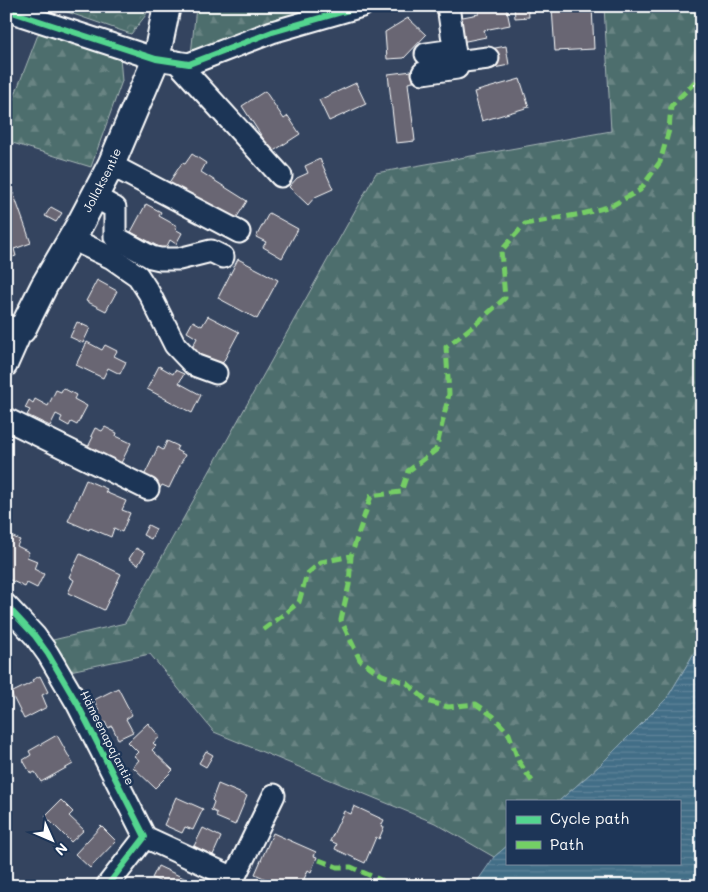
<svg xmlns="http://www.w3.org/2000/svg" width="708" height="892" viewBox="0 0 708 892" font-family="Mali,sans-serif">
<defs>
<pattern id="forest-firs" width="22" height="20" patternUnits="userSpaceOnUse" patternTransform="scale(1.25)"><rect width="22" height="20" fill="#4e6e6d"/><path d="M5 1l3.5 6h-7zM16 11l3.5 6h-7z" fill="#698483"/></pattern>
<pattern id="park-crowns" width="20" height="18" patternUnits="userSpaceOnUse" patternTransform="scale(1.25)"><rect width="20" height="18" fill="#4e6e6d"/><path d="M2 6a3 3 0 1 1 6 0M12 15a3 3 0 1 1 6 0" fill="none" stroke="#698483"/></pattern>
<pattern id="water-rules" width="6" height="5" patternUnits="userSpaceOnUse" patternTransform="scale(1.25)"><rect width="6" height="5" fill="#426e87"/><path d="M0 2.5h6" fill="none" stroke="#5e8499"/></pattern>
</defs>
<rect width="100%" height="100%" fill="#34445f"/>
<filter id="ink" filterUnits="userSpaceOnUse"><feTurbulence type="fractalNoise" baseFrequency=".02" numOctaves="2"/><feDisplacementMap in="SourceGraphic" scale="10" xChannelSelector="R" yChannelSelector="G"/><feConvolveMatrix kernelMatrix="1 2 1 2 8 2 1 2 1" color-interpolation-filters="sRGB"/></filter>
<g filter="url(#ink)">
<!-- forest -->
<g fill="url(#forest-firs)" stroke="#a6b6b6">
<path d="M200 6H341L191 55 196 7Z"/>
<path d="M604 6H702V640L667 698 598 767 559 801H507V846L494 857 435 823 214 732 150 654 70 671 53 640 125 623 376 173 611 131Z"/>
<path d="M39 32 120 57 122 81 91 167 6 141V118Z"/>
</g>
<!-- park -->
<path fill="url(#park-crowns)" stroke="#a6b6b6" d="M50 6H147L146 15 131 34Z"/>
<!-- water -->
<path fill="url(#water-rules)" stroke="#8ea8b7" d="M702 640V886H474L494 857 507 846V863H679V801H559L598 767 667 698Z"/>
<!-- building -->
<g fill="#696673" stroke="#fff">
<path d="M482 6H506L510 25 484 30 486 37 461 42 457 18 479 14 478 7Z"/>
<path d="M514 6H528L529 17 515 18Z"/>
<path d="M580 6H592L594 49 555 51 552 8Z"/>
<path d="M408 18 426 35 404 58 387 59 385 32Z"/>
<path d="M506 46 509 65 494 68 490 49Z"/>
<path d="M412 71 413 82 408 83 415 141 396 143 388 74Z"/>
<path d="M520 79 529 107 482 121 474 92Z"/>
<path d="M356 83 366 104 329 121 319 100Z"/>
<path d="M265 91 284 119 288 116 300 134 272 152 242 106Z"/>
<path d="M192 154 206 163 201 172 247 201 232 225 168 184 182 163 185 164Z"/>
<path d="M320 159 333 189 315 197 308 205 289 187 297 178 308 173 305 166Z"/>
<path d="M6 177 8 178 31 243 14 249 16 256 6 259Z"/>
<path d="M146 204 161 212 159 216 177 226 175 229 182 233 176 244 170 240 165 250 131 232Z"/>
<path d="M51 207 62 213 56 222 45 216Z"/>
<path d="M269 213 298 229 282 258 263 247 266 242 256 237Z"/>
<path d="M238 259 278 280 257 319 218 298Z"/>
<path d="M97 280 117 291 106 311 86 301Z"/>
<path d="M208 316 239 332 221 366 191 350 197 338 187 332 193 321 202 326Z"/>
<path d="M77 322 90 328 83 343 70 337Z"/>
<path d="M87 342 102 350 105 345 117 351 114 356 126 362 120 374 108 368 103 378 76 365Z"/>
<path d="M159 366 173 374 175 370 184 374 179 383 201 395 192 413 147 389Z"/>
<path d="M63 388 76 395 74 399 87 406 77 425 71 422 69 426 60 421 62 417 56 414 50 426 27 415 30 410 25 408 29 400 33 403 35 399 48 406 56 390 61 392Z"/>
<path d="M105 427 117 433 116 436 131 443 121 463 110 458 108 461 98 456 100 453 88 447 93 437 91 436 95 428 102 431Z"/>
<path d="M167 441 178 446 176 450 185 455 169 488 162 485 159 490 151 486 144 476 158 447 163 450Z"/>
<path d="M86 480 107 489 105 492 126 501 122 510 130 513 122 532 114 528 111 537 90 528 89 530 68 521Z"/>
<path d="M148 525 156 529 151 539 143 535Z"/>
<path d="M6 534 20 540 17 546 29 552 27 557 37 561 34 569 44 574 37 588 27 583 25 587 6 578Z"/>
<path d="M136 548 145 553 138 565 129 559Z"/>
<path d="M80 554 121 574 104 610 68 593 74 580 69 577Z"/>
<path d="M40 676 48 692 42 695 47 707 24 719 11 693 33 682 32 680Z"/>
<path d="M118 688 132 715 126 719 133 732 118 739 112 726 108 728 105 722 102 723 96 712 99 711 94 700Z"/>
<path d="M148 723 160 737 153 743 156 746 152 750 173 770 155 788 133 767 139 760 134 756 138 752 128 742Z"/>
<path d="M57 735 73 764 41 782 35 772 31 774 23 760 31 755 29 751Z"/>
<path d="M206 751 213 755 206 767 199 763Z"/>
<path d="M218 784 247 796 235 825 216 817 217 813 211 810 214 802 212 800Z"/>
<path d="M176 797 203 809 193 830 185 827 182 833 164 825Z"/>
<path d="M61 800 73 812 69 816 84 830 71 842 45 816Z"/>
<path d="M354 806 384 820 381 826 384 827 379 839 376 837 365 863 335 849 337 844 330 841 344 811 351 814Z"/>
<path d="M101 826 116 841 90 868 75 854Z"/>
<path d="M203 828 221 837 213 855 194 846Z"/>
<path d="M273 833 316 852 314 856 317 857 311 872 308 870 301 886H281L255 874Z"/>
<path d="M158 866 186 879 185 881 196 886H163L164 883 152 878Z"/>
<path d="M66 877 75 886H57Z"/>
</g>
<g fill="none" stroke-linecap="round" stroke-linejoin="round">
<!-- minor casing -->
<g stroke="#fff" stroke-width="25">
<g id="minor">
<path d="M6 10 156 59 189 64 272 32 362 6"/>
<path d="M426 54 454 50"/>
<path d="M177 62 281 176"/>
<path d="M456 62 488 58"/>
<path d="M423 73 457 68 448 6"/>
<path d="M111 165 239 232"/>
<path d="M95 197 115 208V237L151 257 160 259H179L211 251 223 257"/>
<path d="M72 239 112 258 138 276 149 293 175 345 194 365 216 373"/>
<path d="M6 326 22 330 6 366"/>
<path d="M6 419 148 489"/>
<path d="M6 605 35 636 48 654 78 705 145 837 107 886"/>
<path d="M145 837 234 878"/>
<path d="M230 886 274 795"/>
</g>
</g>
<!-- major casing -->
<g stroke="#fff" stroke-width="30">
<g id="major">
<path id="s1" d="M22 330 44 286 80 224 111 165 156 59 167 6"/>
</g>
</g>
<!-- minor -->
<use href="#minor" stroke="#1d3557" stroke-width="21"/>
<!-- major -->
<use href="#major" stroke="#1d3557" stroke-width="26"/>
<!-- quiet -->
<g stroke="#74ce65" stroke-width="5" stroke-dasharray="10 5" stroke-linecap="butt">
<path d="M263 630 283 615 299 602 307 574 321 562 351 556"/>
<path d="M532 781 519 762 509 734 493 716 476 704 448 707 427 701 407 683 382 675 360 660 341 620 349 585 351 556 371 496 401 492 408 471 436 450 449 394 446 347 477 323 505 298 501 251 525 224 582 214 611 206 640 190 660 162 669 130 671 106 702 75"/>
<path d="M319 860 337 867H351L394 886"/>
</g>
<!-- cycleway casing -->
<g stroke="#1d3557" stroke-width="9">
<g id="cycleway">
<path d="M6 10 156 59 189 64 272 32 362 6"/>
<path d="M6 605 35 636 48 654 78 705 145 837 107 886"/>
</g>
</g>
<!-- cycleway -->
<use href="#cycleway" stroke="#53d58f" stroke-width="6"/>
</g>
</g>
<g text-anchor="middle" stroke-width="5" stroke-linejoin="round" paint-order="stroke">
<!-- street labels -->
<g font-size="12" fill="#fff" stroke="#1d3557">
<text dy="4" stroke="none"><textPath href="#s1" startOffset="170">Jollaksentie</textPath></text>
<text transform="translate(107 738) rotate(63)" y="4">Hämeenapajantie</text>
</g>
</g>
<!-- margin -->
<rect width="708" height="892" fill="none" stroke="#1d3557" stroke-width="25"/>
<rect x="12" y="12" width="683" height="867" fill="none" stroke="#fff" stroke-width="2" filter="url(#ink)"/>
<!-- legend -->
<rect x="506" y="800" width="175" height="65" fill="#1d3557" stroke="#77869a"/>
<rect x="516" y="816" width="25" height="8" fill="#53d58f" stroke="#77869a"/>
<text x="550" y="824" font-size="15" fill="#ffffff">Cycle path</text>
<rect x="516" y="841" width="25" height="8" fill="#74ce65" stroke="#77869a"/>
<text x="550" y="850" font-size="15" fill="#ffffff">Path</text>
<!-- north arrow -->
<g transform="translate(52 840) rotate(135)" stroke="#1d3557" stroke-width="4" paint-order="stroke">
<path d="M0-4L9 19L0 12L-9 19Z" fill="#ffffff"/>
<text y="-8" font-size="14" font-weight="bold" text-anchor="middle" fill="#ffffff">N</text>
</g>
</svg>
